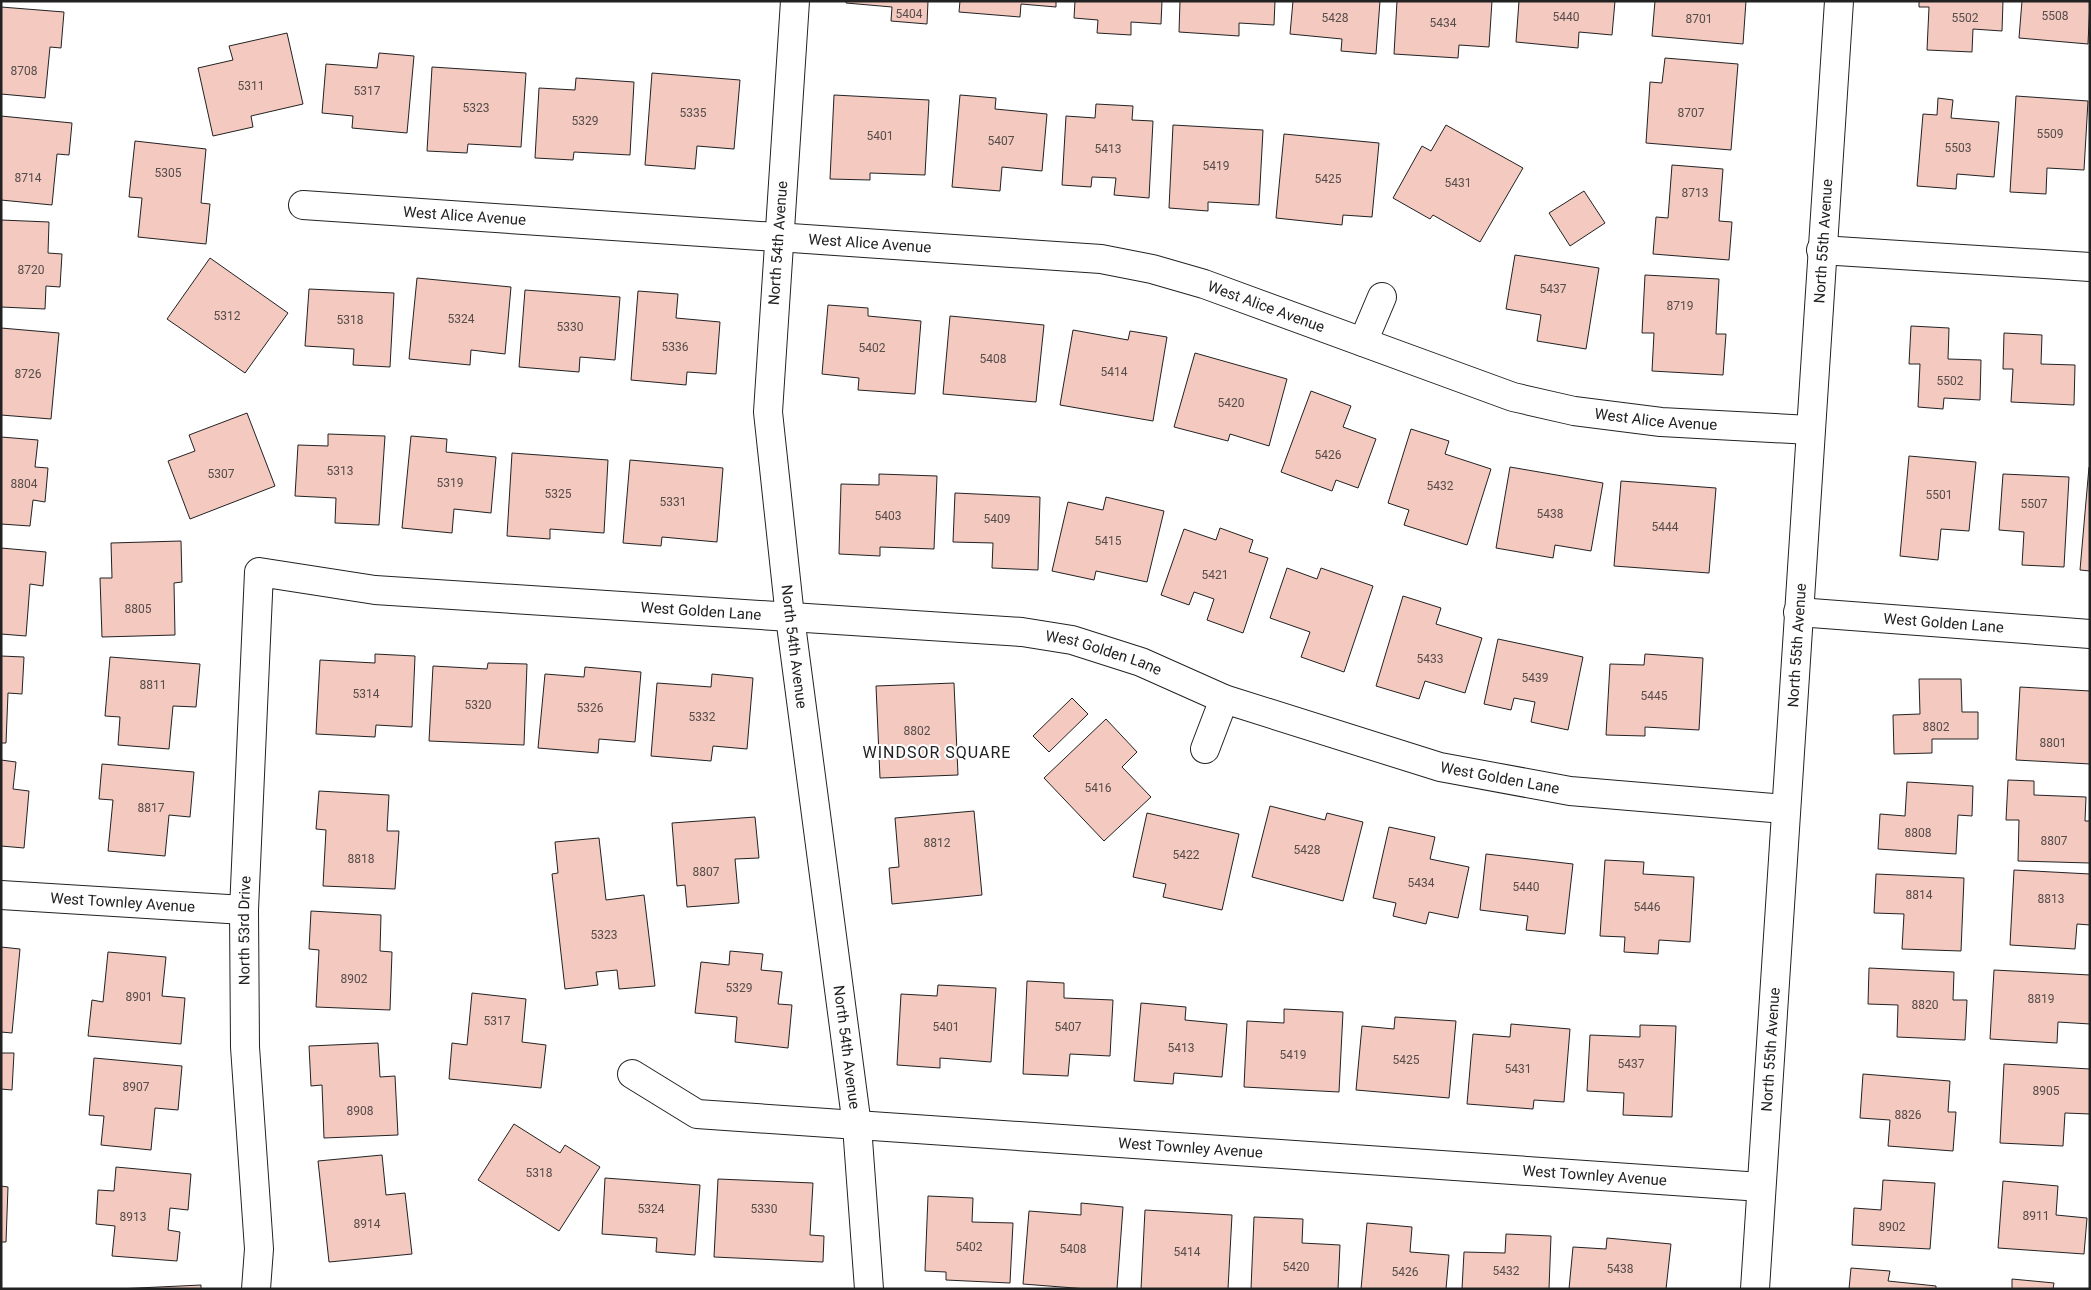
<svg xmlns="http://www.w3.org/2000/svg" width="2091" height="1290" viewBox="0 0 2091 1290" font-family="Roboto,sans-serif">
<rect width="100%" height="100%" fill="#fff"/>
<!-- building -->
<g fill="#f3c9c0" stroke="#222">
<path d="M846 1H928L927 24 891 21 892 7 846 3Z"/>
<path d="M960 1H1056V7L1021 4 1020 17 959 12Z"/>
<path d="M1075 1H1162L1161 24 1131 22V35L1097 33 1098 20 1074 18Z"/>
<path d="M1180 1H1275L1274 25 1239 23V36L1179 32Z"/>
<path d="M1293 1H1380L1376 54 1341 51 1342 39 1290 34Z"/>
<path d="M1397 1H1492L1489 47 1459 45 1458 58 1394 54Z"/>
<path d="M1519 1H1615L1612 35 1579 32 1578 48 1516 42Z"/>
<path d="M1655 1H1746L1743 44 1652 36Z"/>
<path d="M1919 1H2003L2002 31 1973 29 1972 52 1927 50 1929 7H1919Z"/>
<path d="M2022 1H2090L2088 44 2019 38Z"/>
<path d="M1 7 64 12 61 48 50 47 45 98 1 94Z"/>
<path d="M287 33 303 104 251 116 253 127 213 136 198 68 233 60 229 46Z"/>
<path d="M379 53 414 56 407 133 352 128 353 116 322 113 326 64 377 68Z"/>
<path d="M1665 58 1738 64 1731 150 1646 143 1650 82 1662 83Z"/>
<path d="M432 67 526 73 521 147 468 144 467 153 427 151Z"/>
<path d="M652 73 740 80 734 149 697 146 695 169 645 165Z"/>
<path d="M576 78 634 82 630 155 574 152 573 160 535 158 539 88 575 90Z"/>
<path d="M834 95 929 100 925 175 870 173V180L830 179Z"/>
<path d="M960 95 996 98 995 109 1047 114 1042 171 1002 167 1000 191 952 187Z"/>
<path d="M2016 96 2088 101 2084 170 2047 168 2046 194 2010 192Z"/>
<path d="M1938 98 1953 100 1951 118 1999 122 1994 177 1957 174 1956 189 1917 186 1923 114 1937 115Z"/>
<path d="M1096 104 1133 106 1132 120 1153 121 1149 198 1114 195 1116 178 1092 177 1091 187 1062 185 1066 116 1095 118Z"/>
<path d="M1 116 72 123 69 155 57 154 52 205 1 200Z"/>
<path d="M1173 125 1263 130 1259 205 1208 202V211L1169 208Z"/>
<path d="M1446 125 1523 168 1480 242 1433 215 1430 219 1393 198 1422 146 1431 151Z"/>
<path d="M1284 134 1379 143 1372 217 1343 215 1342 225 1276 218Z"/>
<path d="M135 141 206 149 201 203 210 204 206 244 138 237 142 198 129 197Z"/>
<path d="M1672 165 1723 169 1719 221 1732 222 1729 260 1653 254 1656 217 1668 218Z"/>
<path d="M1584 191 1605 223 1570 246 1549 213Z"/>
<path d="M1 220 49 222 48 253 62 254 60 287 46 286 45 309 1 307Z"/>
<path d="M1515 255 1599 268 1586 349 1537 341 1541 315 1506 309Z"/>
<path d="M210 258 288 313 245 373 167 319Z"/>
<path d="M1645 275 1719 279 1716 334H1726L1723 375 1652 371 1654 333H1642Z"/>
<path d="M417 278 511 287 505 354 471 350 470 365 409 359Z"/>
<path d="M309 289 394 293 390 367 353 365 354 349 305 346Z"/>
<path d="M525 290 620 297 615 360 580 357 579 372 519 367Z"/>
<path d="M638 291 678 294 676 318 720 322 716 374 687 372 686 385 631 380Z"/>
<path d="M828 305 868 308V316L921 321 915 394 858 390 859 378 822 374Z"/>
<path d="M950 316 1044 325 1036 402 943 394Z"/>
<path d="M1911 326 1949 328 1948 359 1981 360 1980 400 1944 398 1943 409 1918 407 1920 364H1909Z"/>
<path d="M1 328 59 333 51 419 1 415Z"/>
<path d="M1073 330 1128 340 1130 331 1167 337 1153 421 1060 405Z"/>
<path d="M2004 333 2042 335 2041 364 2075 365 2074 405 2011 402 2013 369H2003Z"/>
<path d="M1195 353 1287 379 1269 446 1230 434 1228 441 1174 427Z"/>
<path d="M1311 391 1351 406 1343 427 1376 439 1358 488 1336 480 1332 491 1281 472Z"/>
<path d="M247 413 275 486 190 519 168 461 195 451 189 435Z"/>
<path d="M1411 429 1449 441 1445 454 1491 469 1467 545 1404 525 1409 510 1388 503Z"/>
<path d="M328 434 385 436 379 525 335 523 336 498 295 496 298 445 328 446Z"/>
<path d="M411 436 447 439 446 452 496 457 491 513 454 509 452 533 402 528Z"/>
<path d="M1 437 38 440 35 467 48 468 45 502 33 500 30 526 1 524Z"/>
<path d="M512 453 608 460 604 533 550 529V539L507 536Z"/>
<path d="M1909 456 1976 462 1969 531 1941 529 1938 560 1900 556Z"/>
<path d="M630 460 723 468 717 542 662 537 661 546 623 543Z"/>
<path d="M1510 467 1603 483 1591 551 1555 545 1553 558 1496 548Z"/>
<path d="M2089 467H2090V571L2080 570Z"/>
<path d="M879 474 937 476 934 549 880 547V556L839 554 841 484 879 485Z"/>
<path d="M2003 474 2069 477 2064 567 2022 565 2024 532 1999 530Z"/>
<path d="M1621 481 1716 488 1709 573 1614 566Z"/>
<path d="M955 493 1040 497 1038 570 992 568 993 543 953 542Z"/>
<path d="M1106 497 1164 511 1147 582 1096 571 1094 580 1052 571 1068 502 1103 510Z"/>
<path d="M1220 528 1253 540 1249 552 1268 558 1243 633 1207 620 1214 599 1194 592 1189 605 1161 595 1184 529 1216 540Z"/>
<path d="M181 541 182 582 174 583 175 635 102 637 100 578H112L111 543Z"/>
<path d="M1 548 46 552 43 586 30 584 26 636 1 634Z"/>
<path d="M1287 568 1317 579 1321 568 1373 586 1344 672 1301 657 1310 632 1270 618Z"/>
<path d="M1403 596 1441 608 1436 624 1482 638 1465 693 1425 681 1419 699 1376 686Z"/>
<path d="M1498 639 1583 657 1568 730 1531 722 1535 702 1514 698 1511 710 1484 704Z"/>
<path d="M375 654 415 656 412 727 376 725 375 737 316 734 320 660 375 663Z"/>
<path d="M1645 654 1703 658 1699 730 1645 727V736L1606 735 1610 664 1644 665Z"/>
<path d="M1 656 24 657 22 694 8 693 6 743H1Z"/>
<path d="M110 657 200 664 196 707 173 706 169 749 118 745 120 717 105 716Z"/>
<path d="M488 663 527 664 524 745 429 741 433 666 487 669Z"/>
<path d="M585 667 641 672 635 742 599 739 598 753 538 748 545 674 584 677Z"/>
<path d="M712 674 753 678 747 749 713 746 711 761 651 756 657 683 711 687Z"/>
<path d="M1919 679H1961L1962 712H1978V739H1932V753L1894 754 1893 715 1920 714Z"/>
<path d="M954 683 958 775 880 778 876 686Z"/>
<path d="M2020 687 2090 691V764L2016 760Z"/>
<path d="M1072 698 1088 714 1049 752 1033 736Z"/>
<path d="M1106 719 1137 752 1122 767 1151 797 1104 841 1044 778Z"/>
<path d="M1 760 16 762 13 789 29 791 24 848 1 846Z"/>
<path d="M102 764 194 772 190 817 169 815 165 856 108 851 113 800 99 799Z"/>
<path d="M2008 780 2034 781V795L2086 797 2085 821H2090V863L2018 861 2019 820H2006Z"/>
<path d="M1907 782 1973 786 1972 816 1958 815 1956 854 1878 849 1880 814 1905 816Z"/>
<path d="M319 791 389 795 387 831H399L395 889 323 886 326 830 316 829Z"/>
<path d="M1270 806 1325 820 1327 813 1363 822 1343 901 1252 877Z"/>
<path d="M974 811 982 895 892 904 889 868 899 867 895 818Z"/>
<path d="M1147 813 1239 834 1222 910 1163 897 1166 884 1133 877Z"/>
<path d="M755 817 759 858 735 859 739 903 687 907 685 885 677 886 672 823Z"/>
<path d="M1389 827 1435 837 1430 859 1469 867 1458 918 1429 912 1426 924 1393 916 1396 903 1373 898Z"/>
<path d="M599 838 606 900 644 895 655 986 619 989 617 970 596 972 598 985 565 989 552 874 558 873 555 842Z"/>
<path d="M1486 854 1573 864 1565 934 1526 930 1528 916 1480 910Z"/>
<path d="M1605 860 1644 862 1643 874 1694 877 1690 942 1659 940 1658 954 1624 952 1625 937 1600 936Z"/>
<path d="M2014 870 2090 874V925L2077 924 2075 949 2010 945Z"/>
<path d="M1876 874 1964 878 1961 951 1902 949 1904 914 1874 913Z"/>
<path d="M311 911 381 915 380 951 392 952 390 1010 316 1007 319 950 309 949Z"/>
<path d="M1 947 20 949 12 1033 1 1032Z"/>
<path d="M730 951 763 954 761 970 782 972 778 1004 792 1005 788 1048 735 1042 737 1017 695 1013 701 962 729 965Z"/>
<path d="M108 952 166 957 162 996 185 998 181 1044 88 1036 92 1000 103 1002Z"/>
<path d="M1869 968 1954 972 1953 1000H1967L1965 1040 1897 1037 1898 1005 1868 1004Z"/>
<path d="M1994 970 2090 975V1024L2058 1022 2057 1043 1990 1039Z"/>
<path d="M1027 981 1064 983V998L1113 1000 1110 1056 1070 1054 1068 1076 1023 1074Z"/>
<path d="M938 985 996 988 991 1062 940 1058V1068L897 1065 901 994 937 996Z"/>
<path d="M472 993 526 999 522 1042 546 1045 541 1088 449 1079 452 1043 467 1045Z"/>
<path d="M1141 1003 1186 1007 1185 1020 1227 1024 1222 1077 1174 1073 1173 1084 1134 1081Z"/>
<path d="M1284 1009 1343 1012 1339 1092 1244 1087 1247 1021 1284 1023Z"/>
<path d="M1395 1017 1456 1021 1449 1098 1356 1090 1362 1026 1394 1029Z"/>
<path d="M1511 1024 1570 1029 1564 1102 1534 1100 1533 1109 1467 1104 1473 1034 1510 1037Z"/>
<path d="M1640 1025 1676 1026 1672 1117 1623 1115 1624 1093 1587 1091 1590 1035 1640 1037Z"/>
<path d="M378 1043 380 1077 395 1076 398 1135 324 1138 322 1085 311 1086 309 1046Z"/>
<path d="M1 1053H14L12 1090 1 1089Z"/>
<path d="M94 1058 182 1066 178 1110 155 1108 151 1150 101 1145 104 1116 89 1115Z"/>
<path d="M2004 1064 2090 1069V1114L2065 1113 2063 1146 2000 1143Z"/>
<path d="M1863 1074 1950 1081 1948 1112H1956L1953 1151 1888 1146 1890 1120 1860 1118Z"/>
<path d="M514 1124 560 1153 565 1145 600 1167 559 1231 478 1180Z"/>
<path d="M382 1155 386 1195 405 1193 412 1254 329 1262 318 1161Z"/>
<path d="M116 1167 191 1174 188 1210 170 1208 168 1230 180 1232 177 1261 112 1256 115 1226 96 1224 98 1190 114 1191Z"/>
<path d="M605 1178 700 1185 695 1255 656 1252 657 1238 602 1234Z"/>
<path d="M718 1179 813 1183 810 1235 824 1236 823 1262 714 1257Z"/>
<path d="M1883 1180 1935 1183 1930 1249 1852 1245 1854 1208 1881 1210Z"/>
<path d="M2003 1181 2058 1186 2056 1215 2087 1218 2084 1254 1998 1248Z"/>
<path d="M1 1186 8 1187 6 1242H1Z"/>
<path d="M928 1196 973 1198 972 1222 1013 1223 1010 1283 946 1280V1272L925 1271Z"/>
<path d="M1081 1203 1123 1207 1117 1289H1087L1023 1284 1029 1211 1081 1215Z"/>
<path d="M1145 1210 1232 1215 1228 1289H1141Z"/>
<path d="M1254 1217 1303 1219 1302 1243 1340 1245 1338 1289H1251Z"/>
<path d="M1367 1223 1412 1227 1410 1252 1449 1255 1446 1289H1361Z"/>
<path d="M1506 1234 1551 1236 1549 1289H1462L1464 1252 1505 1253Z"/>
<path d="M1607 1238 1671 1244 1666 1289H1569L1573 1247 1606 1249Z"/>
<path d="M1851 1268 1890 1271 1888 1281 1936 1286V1289H1849Z"/>
<path d="M2012 1279 2054 1283 2053 1289H2012Z"/>
<path d="M201 1285V1289H117Z"/>
</g>
<g fill="none" stroke-linecap="round" stroke-linejoin="round">
<!-- minor casing -->
<g stroke="#222" stroke-width="30">
<g id="minor">
<path id="s1" d="M795 1 768 412 790 617 857 1126 869 1289"/>
<path id="s2" d="M303 205 1101 259 1152 269 1204 284 1513 397 1574 411 1661 422 1810 430"/>
<path d="M1821 250 2090 267"/>
<path d="M1363 342 1382 297"/>
<path id="s3" d="M1798 612 2090 634"/>
<path d="M1205 749 1224 699"/>
<path id="s4" d="M1 895 244 910"/>
<path id="s5" d="M632 1074 697 1114 1761 1187"/>
<path id="s6" d="M256 1289 259 1249 245 1047 244 910 259 572 375 590 1022 632 1072 640 1141 662 1224 699 1440 767 1570 791 1785 809"/>
</g>
</g>
<!-- tertiary casing -->
<g stroke="#222" stroke-width="30">
<g id="tertiary">
<path id="s7" d="M1755 1289 1839 1"/>
</g>
</g>
<!-- minor -->
<use href="#minor" stroke="#fff" stroke-width="28"/>
<!-- tertiary -->
<use href="#tertiary" stroke="#fff" stroke-width="28"/>
</g>
<g text-anchor="middle" stroke-width="4" stroke-linejoin="round" paint-order="stroke">
<!-- number labels -->
<g font-size="12" fill="#564c4a">
<text x="909" y="18">5404</text>
<text x="2055" y="20">5508</text>
<text x="1566" y="21">5440</text>
<text x="1335" y="22">5428</text>
<text x="1965" y="22">5502</text>
<text x="1699" y="23">8701</text>
<text x="1443" y="27">5434</text>
<text x="24" y="75">8708</text>
<text x="251" y="90">5311</text>
<text x="367" y="95">5317</text>
<text x="476" y="112">5323</text>
<text x="693" y="117">5335</text>
<text x="1691" y="117">8707</text>
<text x="585" y="125">5329</text>
<text x="2050" y="138">5509</text>
<text x="880" y="140">5401</text>
<text x="1001" y="145">5407</text>
<text x="1958" y="152">5503</text>
<text x="1108" y="153">5413</text>
<text x="1216" y="170">5419</text>
<text x="168" y="177">5305</text>
<text x="28" y="182">8714</text>
<text x="1328" y="183">5425</text>
<text x="1458" y="187">5431</text>
<text x="1695" y="197">8713</text>
<text x="31" y="274">8720</text>
<text x="1553" y="293">5437</text>
<text x="1680" y="310">8719</text>
<text x="227" y="320">5312</text>
<text x="461" y="323">5324</text>
<text x="350" y="324">5318</text>
<text x="570" y="331">5330</text>
<text x="675" y="351">5336</text>
<text x="872" y="352">5402</text>
<text x="993" y="363">5408</text>
<text x="1114" y="376">5414</text>
<text x="28" y="378">8726</text>
<text x="1950" y="385">5502</text>
<text x="1231" y="407">5420</text>
<text x="1328" y="459">5426</text>
<text x="340" y="475">5313</text>
<text x="221" y="478">5307</text>
<text x="450" y="487">5319</text>
<text x="24" y="488">8804</text>
<text x="1440" y="490">5432</text>
<text x="558" y="498">5325</text>
<text x="1939" y="499">5501</text>
<text x="673" y="506">5331</text>
<text x="2034" y="508">5507</text>
<text x="1550" y="518">5438</text>
<text x="888" y="520">5403</text>
<text x="997" y="523">5409</text>
<text x="1665" y="531">5444</text>
<text x="1108" y="545">5415</text>
<text x="1215" y="579">5421</text>
<text x="138" y="613">8805</text>
<text x="1430" y="663">5433</text>
<text x="1535" y="682">5439</text>
<text x="153" y="689">8811</text>
<text x="366" y="698">5314</text>
<text x="1654" y="700">5445</text>
<text x="478" y="709">5320</text>
<text x="590" y="712">5326</text>
<text x="702" y="721">5332</text>
<text x="1936" y="731">8802</text>
<text x="917" y="735">8802</text>
<text x="2053" y="747">8801</text>
<text x="1098" y="792">5416</text>
<text x="151" y="812">8817</text>
<text x="1918" y="837">8808</text>
<text x="2054" y="845">8807</text>
<text x="937" y="847">8812</text>
<text x="1307" y="854">5428</text>
<text x="1186" y="859">5422</text>
<text x="361" y="863">8818</text>
<text x="706" y="876">8807</text>
<text x="1421" y="887">5434</text>
<text x="1526" y="891">5440</text>
<text x="1919" y="899">8814</text>
<text x="2051" y="903">8813</text>
<text x="1647" y="911">5446</text>
<text x="604" y="939">5323</text>
<text x="354" y="983">8902</text>
<text x="739" y="992">5329</text>
<text x="139" y="1001">8901</text>
<text x="2041" y="1003">8819</text>
<text x="1925" y="1009">8820</text>
<text x="497" y="1025">5317</text>
<text x="946" y="1031">5401</text>
<text x="1068" y="1031">5407</text>
<text x="1181" y="1052">5413</text>
<text x="1293" y="1059">5419</text>
<text x="1406" y="1064">5425</text>
<text x="1631" y="1068">5437</text>
<text x="1518" y="1073">5431</text>
<text x="136" y="1091">8907</text>
<text x="2046" y="1095">8905</text>
<text x="360" y="1115">8908</text>
<text x="1908" y="1119">8826</text>
<text x="539" y="1177">5318</text>
<text x="651" y="1213">5324</text>
<text x="764" y="1213">5330</text>
<text x="2036" y="1220">8911</text>
<text x="133" y="1221">8913</text>
<text x="367" y="1228">8914</text>
<text x="1892" y="1231">8902</text>
<text x="969" y="1251">5402</text>
<text x="1073" y="1253">5408</text>
<text x="1187" y="1256">5414</text>
<text x="1296" y="1271">5420</text>
<text x="1620" y="1273">5438</text>
<text x="1506" y="1275">5432</text>
<text x="1405" y="1276">5426</text>
</g>
<!-- street labels -->
<g font-size="15" fill="#222" stroke="#fff">
<text dy="5" stroke="none"><textPath href="#s2" startOffset="162">West Alice Avenue</textPath></text>
<text dy="5" stroke="none"><textPath href="#s7" startOffset="1050">North 55th Avenue</textPath></text>
<text transform="translate(778 243) rotate(-86)" y="5">North 54th Avenue</text>
<text dy="5" stroke="none"><textPath href="#s2" startOffset="568">West Alice Avenue</textPath></text>
<text dy="5" stroke="none"><textPath href="#s2" startOffset="972">West Alice Avenue</textPath></text>
<text dy="5" stroke="none"><textPath href="#s2" startOffset="1380">West Alice Avenue</textPath></text>
<text dy="5" stroke="none"><textPath href="#s6" startOffset="1162">West Golden Lane</textPath></text>
<text dy="5" stroke="none"><textPath href="#s3" startOffset="146">West Golden Lane</textPath></text>
<text dy="5" stroke="none"><textPath href="#s7" startOffset="645">North 55th Avenue</textPath></text>
<text dy="5" stroke="none"><textPath href="#s1" startOffset="648">North 54th Avenue</textPath></text>
<text dy="5" stroke="none"><textPath href="#s6" startOffset="1568">West Golden Lane</textPath></text>
<text dy="5" stroke="none"><textPath href="#s6" startOffset="1985">West Golden Lane</textPath></text>
<text dy="5" stroke="none"><textPath href="#s4" startOffset="122">West Townley Avenue</textPath></text>
<text dy="5" stroke="none"><textPath href="#s6" startOffset="359">North 53rd Drive</textPath></text>
<text dy="5" stroke="none"><textPath href="#s1" startOffset="1052">North 54th Avenue</textPath></text>
<text dy="5" stroke="none"><textPath href="#s7" startOffset="240">North 55th Avenue</textPath></text>
<text dy="5" stroke="none"><textPath href="#s5" startOffset="571">West Townley Avenue</textPath></text>
<text dy="5" stroke="none"><textPath href="#s5" startOffset="976">West Townley Avenue</textPath></text>
</g>
<!-- neighbourhood labels -->
<g font-size="16" letter-spacing="1" fill="#222" stroke="#fff">
<text x="937" y="758">WINDSOR SQUARE</text>
</g>
</g>
<!-- border -->
<rect width="2091" height="1290" fill="none" stroke="#222222" stroke-width="5"/>
</svg>
